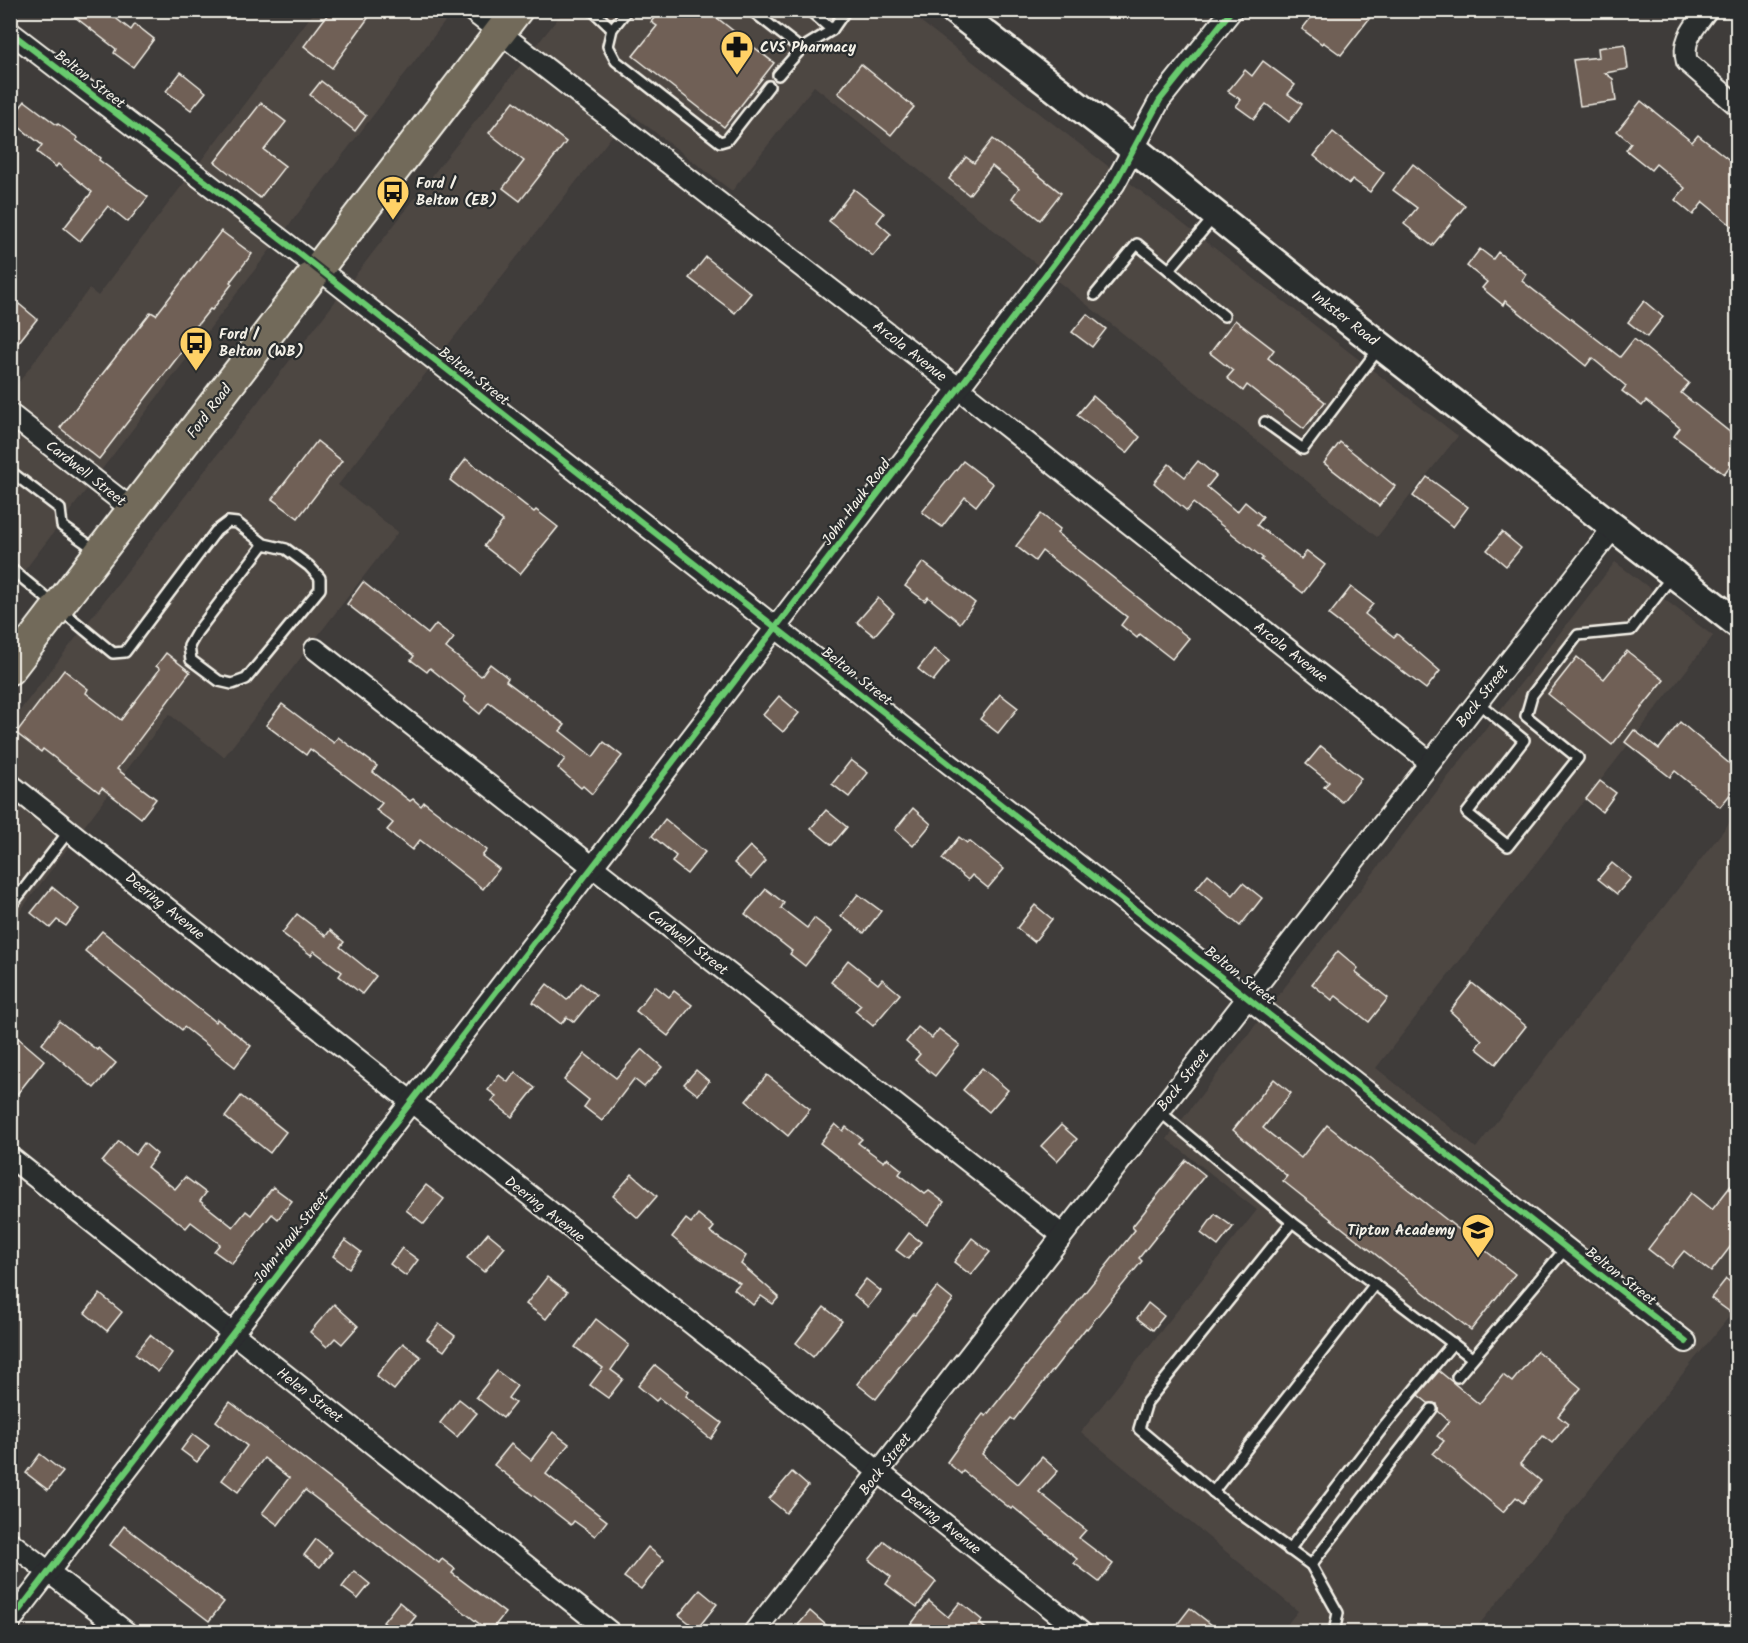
<svg xmlns="http://www.w3.org/2000/svg" width="1748" height="1643" viewBox="0 0 1748 1643" font-family="Kalam,sans-serif">
<rect width="100%" height="100%" fill="#3f3c3a"/>
<filter id="ink" filterUnits="userSpaceOnUse"><feTurbulence type="fractalNoise" baseFrequency=".0167" numOctaves="2"/><feDisplacementMap in="SourceGraphic" scale="12" xChannelSelector="R" yChannelSelector="G"/><feConvolveMatrix kernelMatrix="1 2 1 2 8 2 1 2 1" color-interpolation-filters="sRGB"/></filter>
<g filter="url(#ink)">
<!-- built -->
<g fill="#4e4743">
<path d="M315 11H453L11 588 10 394 89 289 98 296Z"/>
<path d="M564 11H907L1458 436 1377 537 814 86 732 191 630 113 338 485 398 532 224 757 169 714 11 923V722L442 163Z"/>
<path d="M1615 562 1713 636 1376 1068 1476 1148 1737 813V1307L1473 1632H1281L1298 1611 1081 1432 1257 1210 1167 1139Z"/>
</g>
<!-- building -->
<g fill="#706057" stroke="#f4f1e8" stroke-width="1.5">
<path d="M66 10H105L131 30 135 24 154 39 133 67 114 53 116 49Z"/>
<path d="M331 10H374L332 68 304 46Z"/>
<path d="M660 10H707L774 63 724 127 633 56 657 26 651 22Z"/>
<path d="M1317 10H1376L1341 55 1323 42 1322 44 1302 29Z"/>
<path d="M1625 44 1628 69 1605 73 1613 79 1616 101 1580 106 1573 60 1599 57 1598 48Z"/>
<path d="M1263 61 1295 85 1288 94 1302 104 1289 122 1266 104 1254 119 1236 106 1241 100 1228 91 1245 70 1252 76Z"/>
<path d="M861 64 914 107 891 135 838 93Z"/>
<path d="M181 72 206 92 191 110 166 91Z"/>
<path d="M321 81 366 116 355 131 310 95Z"/>
<path d="M25 101 57 125 58 124 78 138 76 140 100 158 99 160 148 197 128 222 108 206 80 241 64 228 92 192 58 164 56 167 37 152 42 145 10 120Z"/>
<path d="M514 101 566 142 520 201 503 188 524 161 489 133Z"/>
<path d="M1641 101 1692 142 1698 135 1737 166V230L1703 202 1693 215 1675 200 1685 188 1656 164 1651 170 1626 150 1631 143 1617 131Z"/>
<path d="M261 103 286 122 264 150 285 166 260 198 215 162Z"/>
<path d="M1333 132 1384 173 1370 192 1352 179 1349 184 1314 156Z"/>
<path d="M993 139 1061 193 1040 220 1012 198 1019 188 992 166 969 195 949 179 966 157 974 163Z"/>
<path d="M1413 164 1465 206 1432 246 1404 224 1417 208 1393 190Z"/>
<path d="M854 189 884 213 877 222 891 234 873 256 829 221Z"/>
<path d="M221 231 252 254 230 282 232 284 212 310 210 309 187 338 190 341 99 459 60 428 151 312 156 315Z"/>
<path d="M1480 249 1493 259 1498 252 1526 274 1522 281 1620 357 1634 339 1689 383 1681 393 1737 438 1731 448 1737 453V456L1724 474 1674 436 1680 428 1646 401 1642 406 1622 391 1626 386 1592 358 1586 366 1505 301 1503 305 1482 288 1487 282 1467 266Z"/>
<path d="M706 257 751 293 735 313 689 278Z"/>
<path d="M1644 301 1663 317 1647 337 1628 322Z"/>
<path d="M19 304 37 319 10 353V315Z"/>
<path d="M1087 314 1106 329 1092 347 1072 332Z"/>
<path d="M1235 320 1274 350 1268 358 1325 402 1304 429 1247 385 1243 391 1227 378 1233 371 1210 353Z"/>
<path d="M1093 396 1140 437 1127 453 1077 415Z"/>
<path d="M317 441 342 461 298 518 272 499Z"/>
<path d="M1340 442 1395 486 1379 506 1324 463Z"/>
<path d="M466 459 534 512 536 510 558 527 520 574 484 546 503 521 450 480Z"/>
<path d="M963 461 993 484 976 506 965 497 942 527 922 512Z"/>
<path d="M1198 461 1216 476 1207 487 1237 512 1245 502 1263 517 1257 525 1301 559 1307 551 1325 565 1303 593 1261 560 1263 558 1193 503 1187 511 1154 483 1169 464 1185 477Z"/>
<path d="M1427 477 1468 507 1453 527 1413 496Z"/>
<path d="M1041 514 1060 529 1057 533 1189 638 1172 659 1140 634 1137 638 1121 625 1127 617 1042 551 1035 561 1016 546Z"/>
<path d="M1502 532 1521 548 1506 566 1487 550Z"/>
<path d="M923 562 975 603 960 623 928 597 925 601 905 586Z"/>
<path d="M363 582 428 634 436 624 454 638 446 648 481 676 490 664 508 678 506 681 565 725 560 731 593 757 604 742 622 756 592 794 583 786 581 788 558 768 565 759 489 702 480 714 464 701 466 697 430 668 427 672 411 660 414 656 347 604Z"/>
<path d="M1351 587 1373 604 1365 614 1394 637 1397 634 1440 671 1426 689 1329 615Z"/>
<path d="M878 598 894 613 874 636 857 622Z"/>
<path d="M934 649 949 661 933 681 918 669Z"/>
<path d="M1627 651 1664 680 1612 745 1548 694 1577 657 1604 679Z"/>
<path d="M166 653 190 672 117 769 156 799 141 818 102 788 99 792 43 749 41 752 16 733 64 670 88 689 86 693 121 720 160 669 156 666Z"/>
<path d="M1000 694 1018 708 998 733 980 719Z"/>
<path d="M779 696 799 713 783 732 763 715Z"/>
<path d="M282 704 334 743 338 737 377 766 373 772 410 801 413 799 421 806 424 802 487 850 482 856 499 869 483 889 420 840 412 850 387 830 393 823 376 810 382 803 310 749 306 755 266 725Z"/>
<path d="M1680 722 1737 770V786L1720 807 1675 771 1670 777 1625 742 1634 730 1659 749Z"/>
<path d="M1321 746 1361 778 1342 802 1324 787 1329 782 1306 764Z"/>
<path d="M851 760 868 773 849 797 832 784Z"/>
<path d="M1600 781 1616 793 1602 812 1586 799Z"/>
<path d="M913 808 931 824 913 846 895 830Z"/>
<path d="M826 810 847 827 832 845 811 828Z"/>
<path d="M665 819 705 852 687 874 672 862 676 856 652 836Z"/>
<path d="M959 837 967 843 969 841 1004 869 988 888 972 875 968 880 942 859Z"/>
<path d="M750 846 766 861 751 878 734 863Z"/>
<path d="M1612 863 1631 878 1617 894 1598 879Z"/>
<path d="M1208 874 1233 895 1243 883 1262 898 1240 926 1196 889Z"/>
<path d="M52 887 79 909 66 926 57 920 50 928 31 913Z"/>
<path d="M766 889 784 903 781 908 807 928 814 918 832 932 805 966 790 954 792 951 745 914Z"/>
<path d="M858 894 881 911 864 933 841 916Z"/>
<path d="M1035 905 1052 919 1034 942 1017 928Z"/>
<path d="M297 914 326 936 330 930 344 942 340 947 376 976 362 994 339 976 342 972 314 951 311 955 282 933Z"/>
<path d="M102 931 215 1022 217 1019 251 1046 235 1067 184 1027 182 1030 85 951Z"/>
<path d="M1338 951 1358 968 1355 972 1388 998 1369 1022 1336 996 1332 1000 1312 984Z"/>
<path d="M848 960 878 984 882 979 900 994 873 1026 855 1011 861 1005 831 982Z"/>
<path d="M581 983 596 995 574 1022 567 1017 561 1024 533 1002 547 984 567 1000Z"/>
<path d="M1472 983 1526 1026 1496 1064 1476 1048 1482 1040 1450 1011Z"/>
<path d="M655 986 669 997 674 991 692 1005 668 1036 636 1011Z"/>
<path d="M59 1021 97 1050 98 1048 116 1063 94 1088 42 1044Z"/>
<path d="M918 1027 932 1038 939 1029 960 1045 935 1076 915 1060 920 1054 906 1042Z"/>
<path d="M17 1037 44 1060 10 1103V1045Z"/>
<path d="M642 1049 662 1067 644 1087 634 1079 602 1121 584 1107 589 1100 564 1080 585 1054 616 1078Z"/>
<path d="M982 1068 1008 1090 989 1112 963 1090Z"/>
<path d="M696 1070 709 1081 698 1095 684 1084Z"/>
<path d="M515 1072 535 1088 512 1117 492 1101 496 1096 488 1090 499 1075 508 1082Z"/>
<path d="M767 1075 810 1109 788 1136 746 1101Z"/>
<path d="M1274 1079 1291 1093 1263 1128 1301 1158 1327 1125 1515 1274 1471 1330 1283 1181 1287 1176 1233 1130Z"/>
<path d="M241 1096 286 1132 270 1153 225 1117Z"/>
<path d="M835 1124 843 1131 846 1127 862 1139 858 1143 884 1162 887 1158 902 1170 899 1174 925 1194 929 1191 944 1202 927 1225 820 1143Z"/>
<path d="M1061 1125 1077 1139 1057 1161 1041 1146Z"/>
<path d="M119 1141 135 1155 144 1143 157 1154 147 1167 175 1189 185 1177 206 1193 200 1201 233 1227 246 1211 251 1215 273 1187 292 1201 278 1219 272 1214 232 1264 214 1251 220 1244 191 1222 186 1228 102 1162Z"/>
<path d="M1186 1160 1205 1175 1139 1258 1142 1261 1087 1329 1086 1328 1014 1420 1011 1418 982 1454 1018 1484 1042 1457 1058 1471 1039 1492 1086 1530 1079 1538 1113 1564 1099 1582 1074 1563 1077 1559 1013 1507 1011 1509 963 1471 961 1474 947 1462 968 1433 983 1414 986 1416 1135 1230 1132 1227Z"/>
<path d="M632 1174 657 1196 638 1218 613 1196Z"/>
<path d="M1737 1178V1238L1711 1272 1684 1251 1671 1267 1648 1249 1691 1193 1712 1210Z"/>
<path d="M426 1185 444 1199 424 1224 406 1210Z"/>
<path d="M698 1214 714 1227 710 1232 746 1256 741 1264 779 1297 773 1304 761 1296 753 1305 734 1289 740 1283 693 1254 672 1237 686 1219 691 1223Z"/>
<path d="M1215 1214 1233 1227 1218 1246 1201 1233Z"/>
<path d="M488 1233 505 1247 484 1272 467 1258Z"/>
<path d="M909 1233 921 1242 908 1259 896 1250Z"/>
<path d="M972 1238 990 1252 971 1275 954 1262Z"/>
<path d="M345 1240 361 1252 349 1268 333 1256Z"/>
<path d="M402 1248 418 1260 406 1276 390 1264Z"/>
<path d="M547 1277 567 1292 546 1319 526 1304Z"/>
<path d="M866 1279 881 1291 868 1307 854 1295Z"/>
<path d="M1726 1279 1737 1287V1301L1730 1312 1711 1298Z"/>
<path d="M937 1287 953 1300 896 1371 897 1372 876 1399 857 1384 913 1314 915 1315Z"/>
<path d="M100 1294 122 1312 107 1331 85 1313Z"/>
<path d="M1148 1303 1164 1316 1153 1330 1137 1318Z"/>
<path d="M334 1304 358 1326 342 1344 335 1338 327 1347 310 1332Z"/>
<path d="M824 1307 842 1321 813 1357 796 1343Z"/>
<path d="M596 1319 629 1345 611 1370 623 1379 608 1398 590 1385 603 1368 575 1347Z"/>
<path d="M439 1324 455 1336 444 1351 427 1339Z"/>
<path d="M150 1335 172 1353 158 1372 135 1354Z"/>
<path d="M403 1343 421 1357 394 1390 376 1376Z"/>
<path d="M1537 1351 1581 1388 1558 1416 1568 1424 1552 1443 1543 1436 1520 1464 1541 1481 1523 1503 1516 1497 1503 1512 1433 1454 1444 1441 1437 1436 1449 1421 1438 1411 1437 1404 1428 1403 1418 1395 1439 1371 1479 1404 1503 1375 1512 1382Z"/>
<path d="M655 1365 689 1392 686 1396 722 1423 711 1439 659 1398 656 1401 638 1386Z"/>
<path d="M497 1371 517 1386 508 1398 515 1403 503 1418 476 1397Z"/>
<path d="M459 1399 477 1413 457 1437 440 1423Z"/>
<path d="M230 1402 439 1563 442 1559 455 1569 452 1573 505 1613 490 1632 305 1490 278 1525 262 1513 289 1478 264 1458 238 1492 222 1480 247 1446 216 1421Z"/>
<path d="M553 1432 569 1444 546 1474 607 1521 595 1536 574 1521 571 1525 494 1465 511 1444 531 1460Z"/>
<path d="M193 1434 209 1446 197 1462 181 1450Z"/>
<path d="M40 1454 63 1472 48 1490 26 1473Z"/>
<path d="M792 1472 808 1486 786 1513 769 1499Z"/>
<path d="M124 1526 224 1602 209 1621 110 1545Z"/>
<path d="M316 1539 332 1552 320 1567 304 1555Z"/>
<path d="M884 1541 936 1582 917 1607 886 1584 891 1577 869 1560Z"/>
<path d="M648 1547 664 1560 641 1589 624 1577Z"/>
<path d="M354 1571 370 1584 358 1599 342 1587Z"/>
<path d="M700 1590 717 1604 697 1629 679 1615Z"/>
<path d="M929 1601 948 1617 960 1602 982 1620 980 1624 990 1632H905Z"/>
<path d="M399 1602 416 1616 403 1632H396L383 1622Z"/>
<path d="M1190 1608 1221 1632H1184L1176 1626Z"/>
<path d="M810 1611 834 1632H806L798 1625Z"/>
</g>
<g fill="none" stroke-linecap="round" stroke-linejoin="round">
<!-- lane casing -->
<g stroke="#f4f1e8" stroke-width="14">
<g id="lane">
<path d="M592 10 612 29"/>
<path d="M627 10 612 29 608 46 616 61 720 142 727 140 769 86"/>
<path d="M751 10 801 49"/>
<path d="M809 10 832 30"/>
<path d="M778 75 801 49 832 30 846 10"/>
<path d="M1215 216 1169 270 1224 316"/>
<path d="M1095 295 1137 244 1169 270"/>
<path d="M1265 422 1303 449 1380 347"/>
<path d="M10 471 60 509 62 526 96 550"/>
<path d="M10 568 113 653 125 652 216 531 228 522 237 523 264 544 286 549 309 566 320 578V589L246 679 232 684 219 681 191 660 189 646 197 632 264 544"/>
<path d="M1477 702 1524 740 1467 813 1508 846 1578 758 1526 716 1532 695 1578 635 1631 630 1672 576"/>
<path d="M10 907 69 831"/>
<path d="M1159 1111 1292 1222 1472 1358"/>
<path d="M1292 1222 1147 1402 1139 1429 1230 1506 1311 1565 1338 1613 1334 1632"/>
<path d="M1457 1377 1566 1248"/>
<path d="M1213 1492 1375 1284"/>
<path d="M1289 1550 1384 1426 1453 1343"/>
<path d="M1311 1565 1432 1409"/>
</g>
</g>
<!-- street casing -->
<g stroke="#f4f1e8" stroke-width="24">
<g id="street">
<path d="M471 10 958 388 1430 762"/>
<path d="M1707 10C1695 27 1681 40 1687 62L1738 106"/>
<path d="M10 32 287 244 1686 1342"/>
<path d="M10 414 133 510"/>
<path d="M315 649 1062 1235"/>
<path d="M10 784 1081 1632"/>
<path d="M10 1157 610 1632"/>
<path d="M10 1542 126 1632"/>
<path d="M10 1622 607 848 1108 193 1115 183 1160 100 1232 10"/>
<path d="M754 1632 1613 528"/>
</g>
</g>
<!-- secondary casing -->
<g stroke="#f4f1e8" stroke-width="32">
<path id="secondary" d="M954 10 1134 149 1310 291 1738 624"/>
</g>
<!-- primary casing -->
<g stroke="#f4f1e8" stroke-width="34">
<path id="primary" d="M10 669 517 10"/>
</g>
<!-- lane -->
<use href="#lane" stroke="#2a2d2e" stroke-width="9"/>
<!-- street -->
<use href="#street" stroke="#2a2d2e" stroke-width="20"/>
<!-- secondary -->
<use href="#secondary" stroke="#2a2d2e" stroke-width="27"/>
<!-- primary -->
<use href="#primary" stroke="#726b5a" stroke-width="30"/>
<!-- cycleway casing -->
<g stroke="#2a2d2e" stroke-width="10">
<g id="cycleway">
<path d="M10 32 287 244 1686 1342"/>
<path d="M10 1622 607 848 1108 193 1115 183 1160 100 1232 10"/>
</g>
</g>
<!-- cycleway -->
<use href="#cycleway" stroke="#67ca6e" stroke-width="6"/>
</g>
</g>
<!-- icons -->
<defs>
<g id="pharmacy-pin" transform="scale(1.725)"><path d="M0 17L-7.5 6A9.5 9.5 0 1 1 7.5 6Z" fill="#ffd166" stroke="#2a2d2e"/><path d="M-2-6h4v4h4v4h-4v4h-4v-4h-4v-4h4Z" fill="#111"/></g>
<g id="bus-pin" transform="scale(1.725)"><path d="M0 17L-7.5 6A9.5 9.5 0 1 1 7.5 6Z" fill="#ffd166" stroke="#2a2d2e"/><path d="M-5-6H5V4H4V6H2V4H-2V6H-4V4H-5ZM-3.5-4V0h7V-4ZM-3.5 1.2v1.5H-2V1.2ZM2 1.2v1.5H3.5V1.2Z" fill="#111"/></g>
<g id="school-pin" transform="scale(1.725)"><path d="M0 17L-7.5 6A9.5 9.5 0 1 1 7.5 6Z" fill="#ffd166" stroke="#2a2d2e"/><path d="M0-5L7-2L0 1L-7-2ZM-4 1L0 2.5L4 1V4Q0 6-4 4Z" fill="#111"/></g>
</defs>
<g fill-rule="evenodd">
<use href="#pharmacy-pin" x="737" y="47"/>
<use href="#bus-pin" x="393" y="192"/>
<use href="#bus-pin" x="196" y="343"/>
<use href="#school-pin" x="1478" y="1230"/>
</g>
<g text-anchor="middle" stroke-width="4.5" stroke-linejoin="round" paint-order="stroke">
<!-- poi labels -->
<g font-size="15" font-weight="bold" fill="#f4f1e8" stroke="#2a2d2e" text-anchor="start">
<text x="760" y="52">CVS Pharmacy</text>
<text x="416" y="188">Ford /<tspan x="416" dy="17">Belton (EB)</tspan></text>
<text x="219" y="339">Ford /<tspan x="219" dy="17">Belton (WB)</tspan></text>
<text x="1455" y="1235" text-anchor="end">Tipton Academy</text>
</g>
<!-- street labels -->
<g font-size="15" fill="#f4f1e8" stroke="#2a2d2e">
<text transform="translate(90 79) rotate(38)" y="5">Belton Street</text>
<text transform="translate(1345 318) rotate(38)" y="5">Inkster Road</text>
<text transform="translate(910 351) rotate(38)" y="5">Arcola Avenue</text>
<text transform="translate(474 376) rotate(38)" y="5">Belton Street</text>
<text transform="translate(209 411) rotate(-53)" y="5">Ford Road</text>
<text transform="translate(86 473) rotate(38)" y="5">Cardwell Street</text>
<text transform="translate(856 502) rotate(-53)" y="5">John Hauk Road</text>
<text transform="translate(1291 652) rotate(38)" y="5">Arcola Avenue</text>
<text transform="translate(857 676) rotate(38)" y="5">Belton Street</text>
<text transform="translate(1482 696) rotate(-52)" y="5">Bock Street</text>
<text transform="translate(165 906) rotate(39)" y="5">Deering Avenue</text>
<text transform="translate(688 942) rotate(38)" y="5">Cardwell Street</text>
<text transform="translate(1240 975) rotate(38)" y="5">Belton Street</text>
<text transform="translate(1183 1080) rotate(-52)" y="5">Bock Street</text>
<text transform="translate(545 1209) rotate(38)" y="5">Deering Avenue</text>
<text transform="translate(291 1237) rotate(-52)" y="5">John Hauk Street</text>
<text transform="translate(1621 1276) rotate(38)" y="5">Belton Street</text>
<text transform="translate(310 1395) rotate(38)" y="5">Helen Street</text>
<text transform="translate(885 1464) rotate(-52)" y="5">Bock Street</text>
<text transform="translate(941 1521) rotate(38)" y="5">Deering Avenue</text>
</g>
</g>
<!-- margin -->
<rect width="1748" height="1643" fill="none" stroke="#2a2d2e" stroke-width="36"/>
<rect x="18" y="18" width="1712" height="1607" fill="none" stroke="#f4f1e8" stroke-width="2" filter="url(#ink)"/>
</svg>
